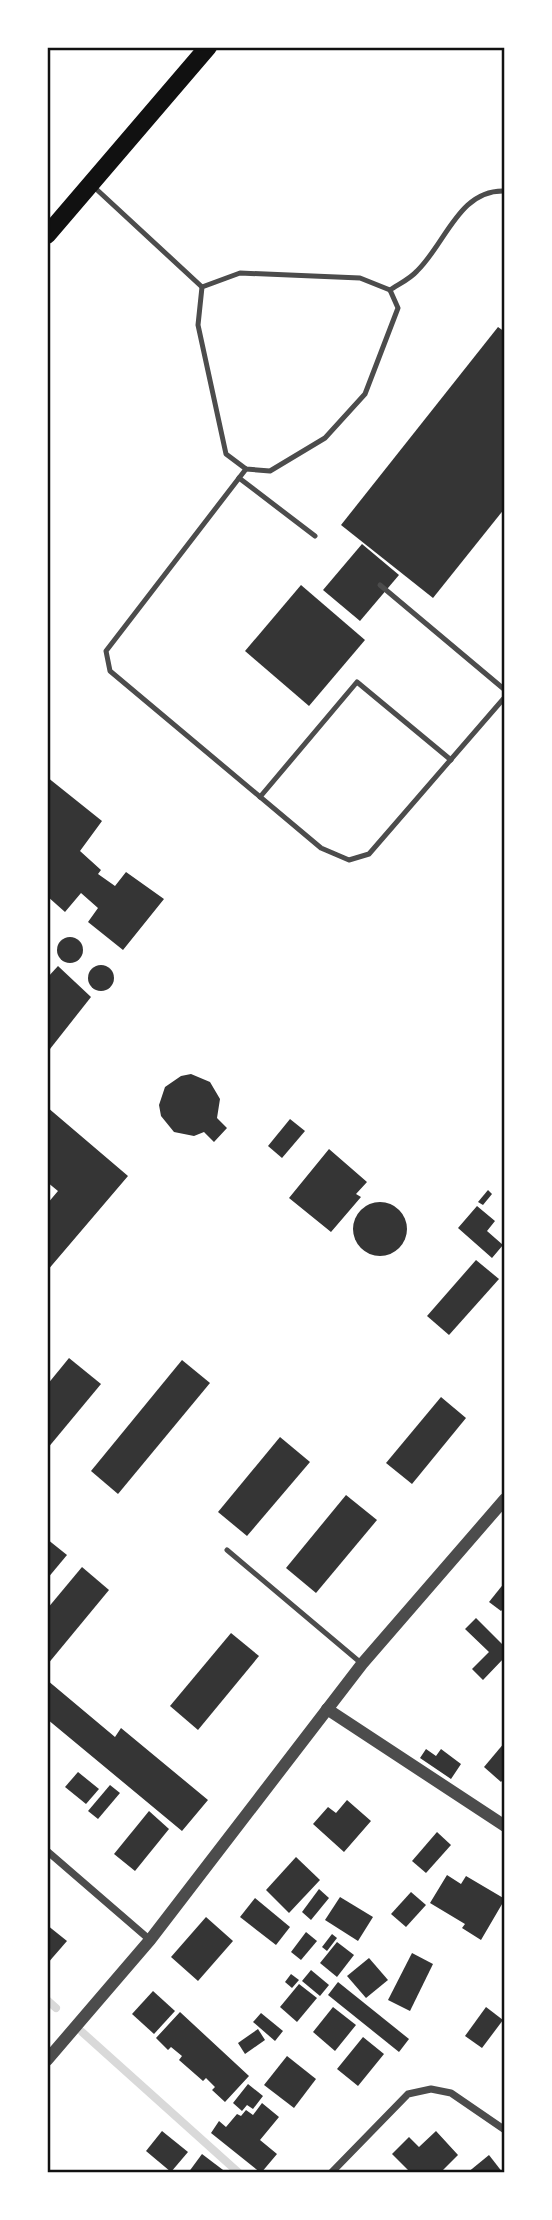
<svg xmlns="http://www.w3.org/2000/svg" width="552" height="2220" viewBox="0 0 552 2220" font-family="'DM Sans',sans-serif">
<rect width="100%" height="100%" fill="#fff"/>
<g fill="none" stroke-linecap="round" stroke-linejoin="round">
<!-- stream -->
<g stroke="#d9d9d9" stroke-width="8">
<path d="M47 2000 56 2008"/>
<path d="M82 2032 239 2173"/>
</g>
</g>
<!-- building -->
<g fill="#353535">
<path d="M498 327 505 332V508L433 598 341 525Z"/>
<path d="M362 544 399 575 360 621 323 590Z"/>
<path d="M301 585 365 640 309 706 245 651Z"/>
<path d="M47 777 102 821 80 851 101 870 98 874 115 886 126 872 164 899 123 950 88 922 98 908 81 893 65 912 47 896Z"/>
<circle cx="70" cy="950" r="13"/>
<circle cx="101" cy="978" r="13"/>
<path d="M58 966 91 997 50 1049 47 978Z"/>
<path d="M191 1074 210 1082 220 1099 217 1118 227 1128 214 1142 204 1132 194 1136 174 1132 161 1116 159 1105 165 1087 181 1076Z"/>
<path d="M47 1107 128 1176 47 1271V1204L58 1191 47 1182Z"/>
<path d="M290 1119 305 1131 282 1158 268 1146Z"/>
<path d="M329 1149 367 1182 356 1194 361 1197 331 1232 289 1198Z"/>
<path d="M488 1190 492 1194 483 1205 478 1202Z"/>
<circle cx="380" cy="1229" r="27"/>
<path d="M477 1206 495 1221 487 1231 503 1245 492 1258 458 1228Z"/>
<path d="M476 1260 499 1279 449 1335 427 1316Z"/>
<path d="M69 1358 101 1384 47 1449V1385Z"/>
<path d="M182 1360 210 1383 118 1494 91 1471Z"/>
<path d="M441 1397 466 1418 412 1484 386 1463Z"/>
<path d="M280 1437 310 1462 247 1536 218 1512Z"/>
<path d="M346 1495 377 1520 316 1593 286 1568Z"/>
<path d="M47 1539 67 1555 47 1579Z"/>
<path d="M82 1567 109 1590 47 1665V1609Z"/>
<path d="M505 1582V1607L501 1611 489 1602Z"/>
<path d="M476 1618 505 1647V1657L483 1680 472 1669 489 1652 465 1629Z"/>
<path d="M231 1633 259 1656 198 1730 170 1706Z"/>
<path d="M47 1680 115 1737 121 1728 208 1800 182 1831 47 1719Z"/>
<path d="M505 1742V1777L501 1782 484 1767Z"/>
<path d="M426 1749 436 1756 441 1749 461 1764 451 1779 420 1758Z"/>
<path d="M78 1772 99 1789 86 1804 65 1787Z"/>
<path d="M110 1785 120 1793 98 1819 88 1811Z"/>
<path d="M347 1800 371 1821 344 1852 313 1824 328 1807 336 1813Z"/>
<path d="M149 1811 169 1829 135 1871 114 1854Z"/>
<path d="M437 1832 451 1845 426 1873 412 1861Z"/>
<path d="M296 1857 320 1880 289 1913 266 1890Z"/>
<path d="M447 1875 461 1884 466 1876 505 1899 481 1940 462 1928 465 1924 430 1903Z"/>
<path d="M319 1889 329 1898 311 1920 302 1912Z"/>
<path d="M411 1892 426 1905 406 1927 391 1914Z"/>
<path d="M340 1897 373 1917 358 1941 325 1920Z"/>
<path d="M255 1898 290 1927 276 1945 240 1917Z"/>
<path d="M206 1917 233 1941 198 1981 171 1957Z"/>
<path d="M47 1925 67 1941 47 1964Z"/>
<path d="M306 1932 317 1941 301 1960 291 1952Z"/>
<path d="M332 1934 337 1938 327 1951 322 1947Z"/>
<path d="M337 1942 354 1955 337 1977 320 1963Z"/>
<path d="M412 1953 433 1964 410 2011 388 2000Z"/>
<path d="M369 1958 388 1980 366 1998 347 1976Z"/>
<path d="M311 1970 329 1985 320 1996 302 1981Z"/>
<path d="M291 1974 299 1980 292 1988 285 1982Z"/>
<path d="M338 1982 409 2039 399 2052 328 1995Z"/>
<path d="M299 1984 317 1998 297 2022 280 2007Z"/>
<path d="M153 1991 175 2011 154 2034 132 2014Z"/>
<path d="M333 2007 356 2025 335 2051 313 2032Z"/>
<path d="M486 2007 503 2020 482 2048 465 2036Z"/>
<path d="M180 2012 249 2076 225 2102 212 2090 215 2087 206 2078 203 2081 179 2060 182 2056 171 2047 168 2050 156 2038Z"/>
<path d="M261 2013 283 2031 275 2041 253 2022Z"/>
<path d="M258 2029 265 2040 245 2054 238 2043Z"/>
<path d="M363 2037 384 2054 358 2086 337 2069Z"/>
<path d="M287 2056 316 2079 294 2108 264 2085Z"/>
<path d="M248 2084 263 2096 253 2109 247 2105 242 2111 233 2103Z"/>
<path d="M262 2103 279 2117 260 2140 277 2154 261 2173 211 2133 219 2121 226 2127 237 2114 241 2116 246 2110 253 2115Z"/>
<path d="M162 2131 188 2152 171 2172 146 2151Z"/>
<path d="M436 2131 458 2155 440 2173H411L392 2154 409 2137 419 2147Z"/>
<path d="M202 2154 227 2173H188Z"/>
<path d="M489 2155 503 2173H467Z"/>
</g>
<g fill="none" stroke-linecap="round" stroke-linejoin="round">
<!-- service -->
<g stroke="#4c4c4c" stroke-width="5">
<path d="M94 187 202 287"/>
<path d="M240 273 360 278 390 290 398 308 365 394 325 438 270 471 246 469 226 454 198 325 202 287Z"/>
<path d="M390 290C399 284 410 279 417 271 446 243 459 189 505 191"/>
<path d="M246 469 106 651 110 671 321 848 349 860 369 854 505 697"/>
<path d="M239 478 315 536"/>
<path d="M380 585 505 690"/>
<path d="M260 797 357 682 451 760"/>
<path d="M227 1550 361 1663"/>
</g>
<!-- minor -->
<g stroke="#4c4c4c" stroke-width="7">
<path d="M47 1851 150 1940"/>
<path d="M331 2173 408 2094 431 2089 451 2093 505 2130"/>
</g>
<!-- tertiary -->
<g stroke="#4c4c4c" stroke-width="12">
<path d="M327 1709 505 1826"/>
<path d="M47 2060 150 1940 362 1664 505 1499"/>
</g>
<!-- primary -->
<path stroke="#111" stroke-width="18" d="M47 235 208 47"/>
</g>
<!-- border -->
<rect width="552" height="2220" fill="none" stroke="#ffffff" stroke-width="98"/>
<rect x="49" y="49" width="454" height="2122" fill="none" stroke="#111" stroke-width="2.5"/>
</svg>
